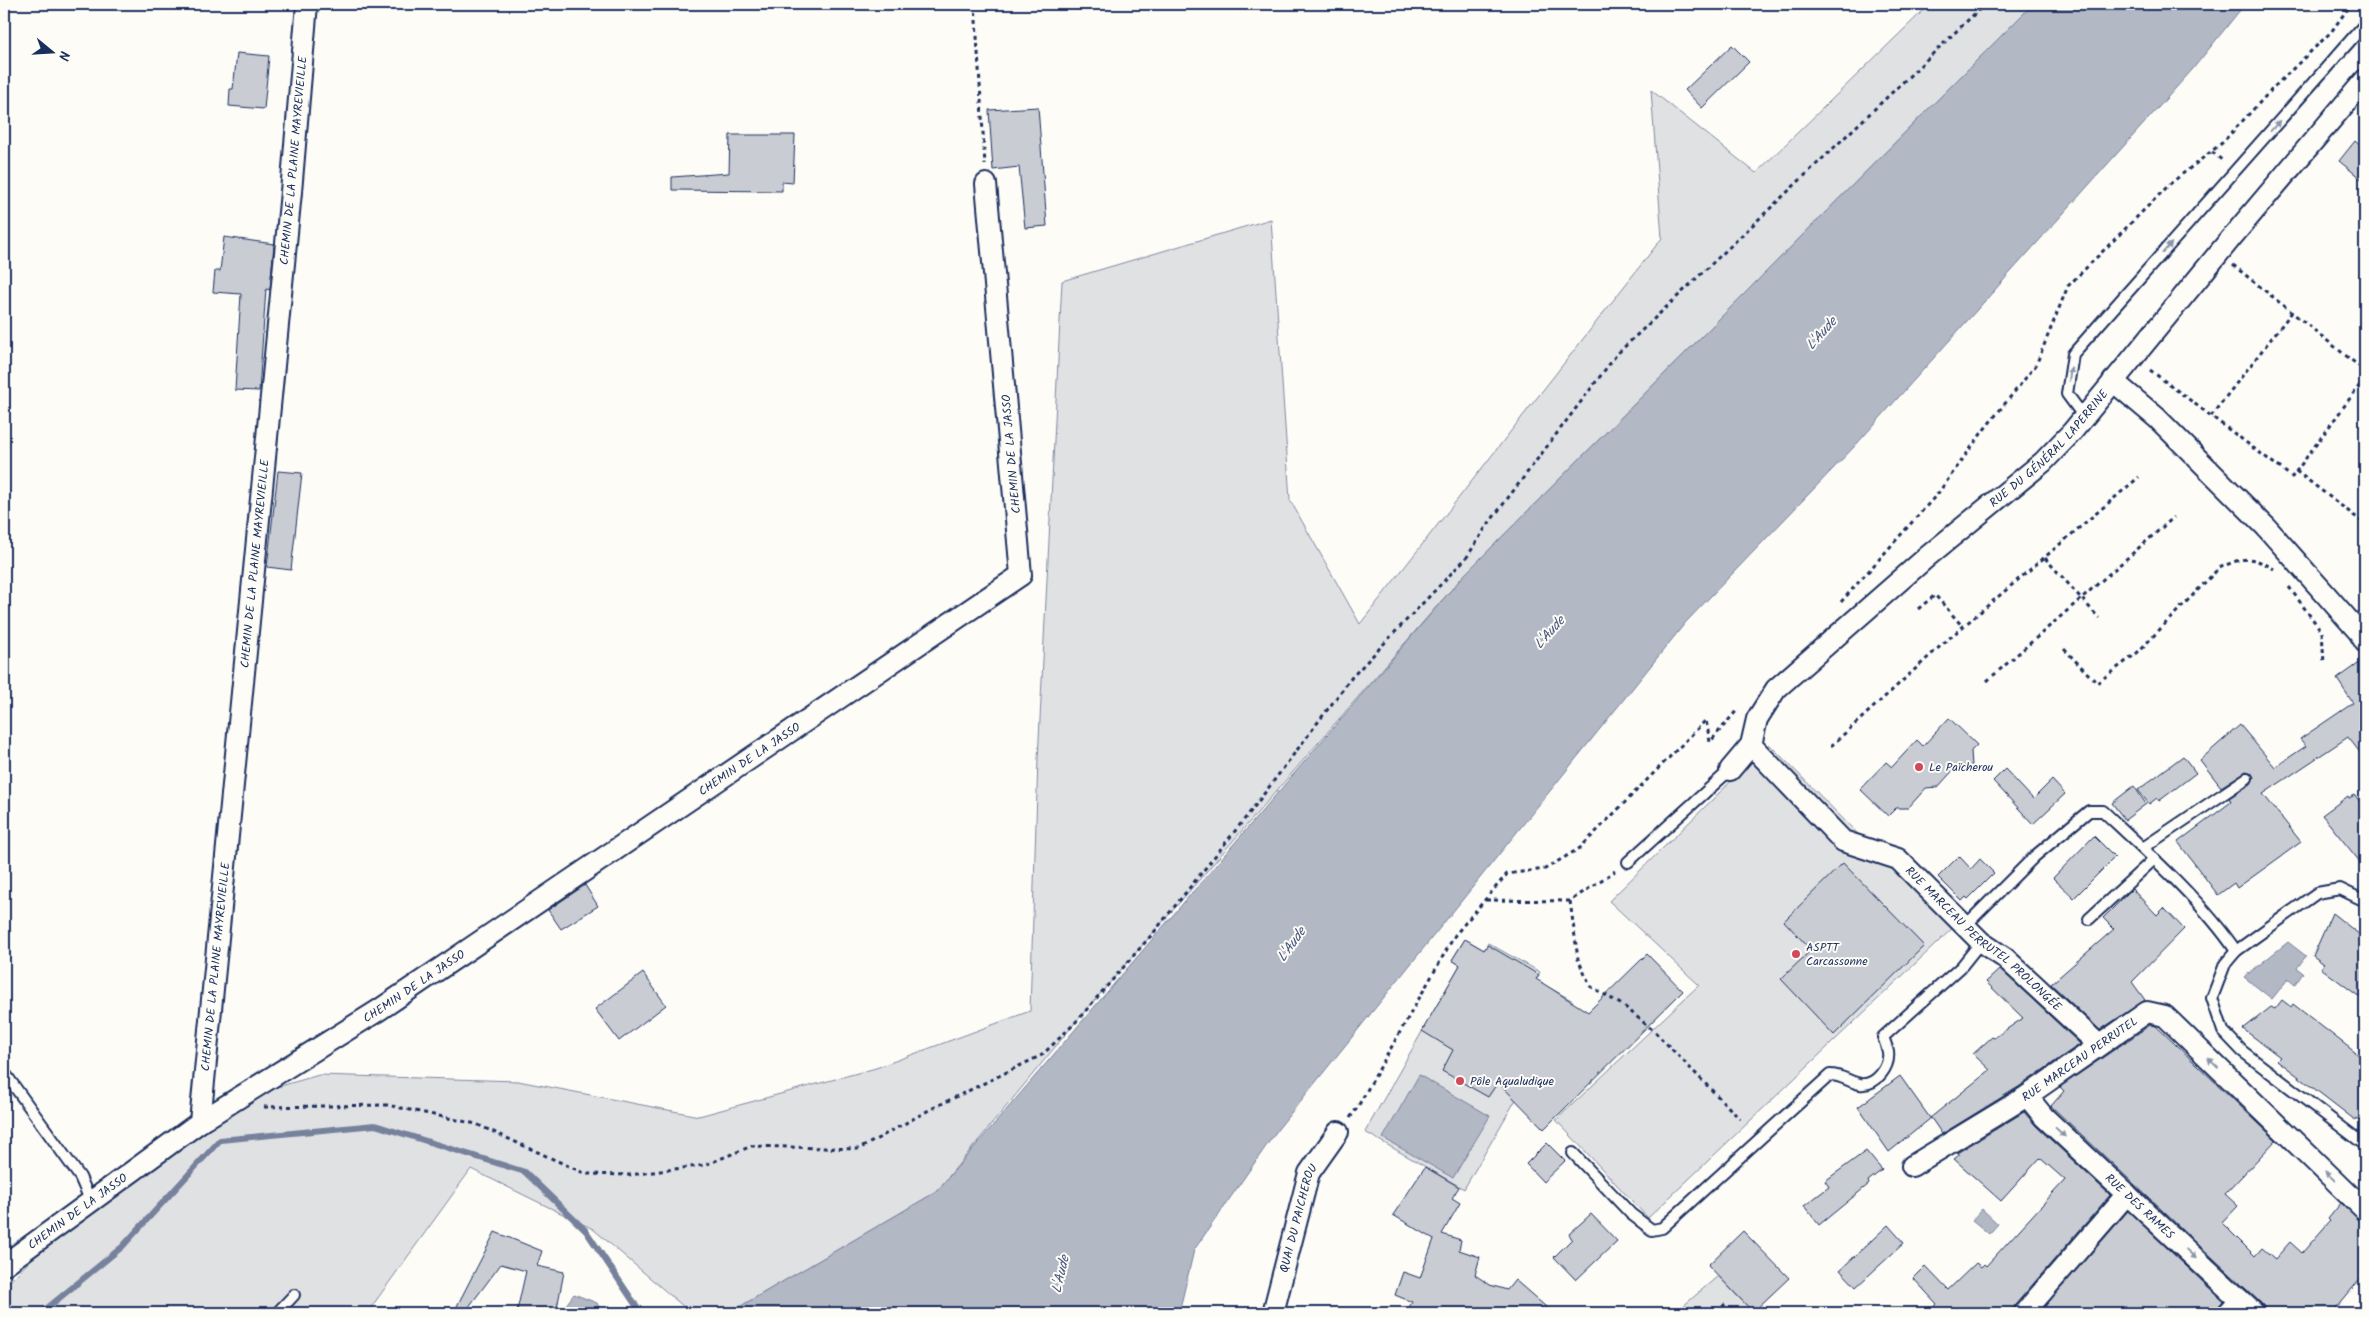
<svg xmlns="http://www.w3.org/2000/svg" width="2369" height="1317" viewBox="0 0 2369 1317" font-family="Kalam,sans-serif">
<rect width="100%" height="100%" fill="#fdfcf7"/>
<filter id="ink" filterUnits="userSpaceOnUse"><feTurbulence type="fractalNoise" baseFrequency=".02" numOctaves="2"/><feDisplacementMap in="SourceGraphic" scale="10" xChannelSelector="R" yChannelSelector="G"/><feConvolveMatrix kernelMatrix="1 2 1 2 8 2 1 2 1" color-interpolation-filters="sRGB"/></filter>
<g filter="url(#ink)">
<g fill="#e0e1e3" stroke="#7e88a0">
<polygon points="1930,4 2033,4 1464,575 1074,1024 936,1192 729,1313 691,1313 593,1229 471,1169 367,1313 4,1313 4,1287 94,1196 221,1103 319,1075 518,1081 699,1116 876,1068 1030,1011 1038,759 1062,281 1271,219 1290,500 1360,624 1662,238 1651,90 1756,173"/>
<polygon points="1769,744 1870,846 1958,923 1648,1218 1556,1120 1699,985 1609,901"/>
<polygon points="1465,939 1484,950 1488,943 1540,972 1536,980 1573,1001 1464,1189 1365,1132 1460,965 1452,960"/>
<polygon points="1718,1276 1754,1313 1675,1313"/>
</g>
<g fill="#b3b8c5" stroke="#76819c">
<polygon points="2033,4 2245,4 2192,70 1854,447 1686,622 1278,1129 1194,1250 1179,1313 729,1313 936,1192 1464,575"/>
<polygon points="2288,942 2306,956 2297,968 2303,973 2295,985 2288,979 2272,999 2244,977"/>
<polygon points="1419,1075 1490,1116 1453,1178 1383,1138"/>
<polygon points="1982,1209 1998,1224 1989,1234 1972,1220"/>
<polygon points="574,1294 597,1303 602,1313 560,1313"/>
</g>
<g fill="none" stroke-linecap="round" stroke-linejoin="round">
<polyline stroke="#76819c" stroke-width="6" points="41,1313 122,1247 220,1140 375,1125 525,1172 586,1231 641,1313"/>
</g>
<g fill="#c9ccd3" stroke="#1b2f5e">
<polygon points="1732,45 1749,62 1702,108 1685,90"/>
<polygon points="237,53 269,56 264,109 229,106 230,89 233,89"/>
<polygon points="1038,107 1047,226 1025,228 1019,167 993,170 989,110"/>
<polygon points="730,135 795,135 793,183 782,182 782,191 672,190 672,177 729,173"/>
<polygon points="2355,141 2365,150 2365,182 2339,161"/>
<polygon points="224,237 274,244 270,290 266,289 259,391 235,390 241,294 213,292 215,271 220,271"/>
<polygon points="278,471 302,473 291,570 267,567"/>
<polygon points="2365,659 2365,759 2348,737 2263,794 2301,842 2237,888 2234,883 2218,895 2178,842 2231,802 2229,798 2251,784 2254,777 2250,772 2246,771 2221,787 2200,760 2240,725 2275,767 2306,746 2300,739 2353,703 2337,679"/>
<polygon points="1949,718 1977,745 1971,751 1972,766 1957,766 1938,787 1926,788 1908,808 1896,808 1888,816 1860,789 1886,762 1892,767 1917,740 1923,746"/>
<polygon points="2183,756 2196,773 2159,801 2157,798 2149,804 2138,790"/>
<polygon points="2005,769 2033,799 2052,780 2065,794 2033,824 1993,781"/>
<polygon points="2134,786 2146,804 2125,820 2112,803"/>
<polygon points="2355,795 2365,809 2365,868 2322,815 2348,796 2349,798"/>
<polygon points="2094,836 2115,857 2074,898 2053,878"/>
<polygon points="1959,856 1971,869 1980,859 1994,873 1968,899 1966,897 1962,901 1938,877"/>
<polygon points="1843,863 1924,946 1834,1035 1781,979 1811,950 1784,921"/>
<polygon points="585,885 598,906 561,929 548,910"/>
<polygon points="2132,889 2157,915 2164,908 2184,929 2132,982 2145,1000 2100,1030 2051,984 2114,929 2103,918"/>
<polygon points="2332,913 2365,939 2365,1001 2321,968 2324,964 2313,956"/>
<polygon points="1465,939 1484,950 1488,945 1539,975 1536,979 1588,1012 1647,954 1683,991 1544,1129 1498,1082 1488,1097 1442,1071 1453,1050 1422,1031 1460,965 1452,960"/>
<polygon points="2000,969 2080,1044 2020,1086 1942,1134 1931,1118 1889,1152 1858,1107 1900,1076 1930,1118 1990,1070 1973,1054 1992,1037 1994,1038 2023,1018 1986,982"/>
<polygon points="643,973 666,1005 619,1041 595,1009"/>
<polygon points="2282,1000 2291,1007 2293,1004 2365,1060 2365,1125 2356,1118 2355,1120 2277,1060 2280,1057 2243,1029 2271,1007 2275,1009"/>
<polygon points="2150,1025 2156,1026 2276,1140 2225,1194 2238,1206 2222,1223 2255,1256 2262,1248 2275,1259 2290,1242 2302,1253 2330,1221 2328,1219 2341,1203 2365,1224 2365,1273 2332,1313 2266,1313 2262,1304 2051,1106 2064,1091 2060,1087"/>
<polygon points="2024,1112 2036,1126 2110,1195 2015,1305 2012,1313 1929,1313 1937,1304 1913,1278 1925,1266 1948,1290 1976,1263 1981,1267 1984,1264 1986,1266 2065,1180 2040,1158 2001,1201 1954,1159 1959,1155 1957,1153"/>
<polygon points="1547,1143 1565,1161 1543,1182 1526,1164"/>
<polygon points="1866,1151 1882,1170 1868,1181 1869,1184 1819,1225 1804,1206 1829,1187 1825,1181"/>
<polygon points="1425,1167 1459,1187 1452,1198 1460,1203 1442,1234 1461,1240 1459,1250 1480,1257 1475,1275 1490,1285 1507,1290 1515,1280 1553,1313 1406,1313 1412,1302 1395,1295 1403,1272 1420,1278 1434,1239 1393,1215"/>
<polygon points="2128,1211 2223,1301 2216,1313 2039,1313"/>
<polygon points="1591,1214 1617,1241 1576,1280 1554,1257 1572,1239 1569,1234"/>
<polygon points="1888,1225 1904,1243 1856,1287 1840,1270"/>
<polygon points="1743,1231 1789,1278 1753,1312 1708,1265"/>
<polygon points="495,1232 542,1251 537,1266 564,1272 556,1313 517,1311 526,1271 501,1264 465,1312 457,1306"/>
</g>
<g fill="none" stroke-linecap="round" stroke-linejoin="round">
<defs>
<g id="lane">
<polyline points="2084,417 2067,394 2073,354 2365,24"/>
<polyline points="2143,848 2247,778"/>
<polyline points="1628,862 1730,770"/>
<polyline points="2365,901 2340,889 2317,893 2236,951 2225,964 2212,998 2223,1031 2242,1051 2365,1145"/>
<polyline points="2089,919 2153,860"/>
<path d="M 1964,927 L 2035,856 L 2089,811 L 2103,811 C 2147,852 2203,902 2236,951"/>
<polyline points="4,1072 80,1177 91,1202"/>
<path d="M 1573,1153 L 1631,1214 L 1652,1230 L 1662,1228 L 1830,1075 C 1842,1075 1849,1082 1860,1084 C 1876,1086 1890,1067 1888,1052 C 1887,1047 1885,1042 1883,1037 L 1961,967 L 1981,942"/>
<polyline points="277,1313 294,1295"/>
</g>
<g id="street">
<polyline points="2113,381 2157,418 2266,527 2359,632 2365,642"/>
<path id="s1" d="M 1751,745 L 1843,841 L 1898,859 L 1981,942 L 2005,958 L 2099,1045"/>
<path id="s2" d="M 1730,770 L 1751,745 L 1757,719 L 1776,689 L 1928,556 L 2043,462 L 2072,432 L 2232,237 L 2365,80"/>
<path id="s3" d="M 2027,1096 L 2044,1117 L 2254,1313"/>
<path id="s4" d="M 200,1122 L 291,192 L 307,4"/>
<path id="s5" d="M 1912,1166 L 2027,1096 L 2147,1012 L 2165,1016 L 2365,1210"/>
<path id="s6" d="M 4,1265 L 200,1122 L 379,1010 L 1021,575 L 986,184"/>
<path id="s7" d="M 1273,1313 L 1309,1173 L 1338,1132"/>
<polyline points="2024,1313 2127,1194"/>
<polyline points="2228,1313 2240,1300"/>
</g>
</defs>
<use href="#lane" stroke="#1b2f5e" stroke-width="14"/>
<use href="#street" stroke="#1b2f5e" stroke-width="24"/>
<g stroke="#1b2f5e" stroke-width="3" stroke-dasharray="4 4" stroke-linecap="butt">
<polyline points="975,4 985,165"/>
<polyline points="2212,152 2223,161"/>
<polyline points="2233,265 2365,371"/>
<polyline points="2150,370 2292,477 2362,382 2365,384"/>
<polyline points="2211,416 2292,312"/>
<polyline points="2296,471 2365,524"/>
<polyline points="2045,558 2099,618"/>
<polyline points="2289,587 2322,632 2324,663"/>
<polyline points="1841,602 1939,492 1983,431 2036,365 2068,286 2171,183 2222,143 2275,86 2331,32 2351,4"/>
<polyline points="1918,609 1935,595 1963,627"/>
<path d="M 2064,649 L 2097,683 L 2137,653 L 2219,568 C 2244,557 2250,555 2274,569"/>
<polyline points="1987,681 2174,517"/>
<polyline points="1831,746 1946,641 2139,477"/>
<polyline points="1486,900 1570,901 1615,871"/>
<polyline points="1570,901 1578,959 1590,986 1624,1006 1655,1032 1740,1119"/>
<polyline points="264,1107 387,1105 476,1124 586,1174 630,1175 705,1165 752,1146 859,1149 929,1110 1042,1055 1074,1024 1155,931 1251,811 1352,677 1467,557 1486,527 1617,354 1985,4"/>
<polyline points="1350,1118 1357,1108 1455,935 1507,874 1545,869 1580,848 1706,720 1710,742 1738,709"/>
<polyline points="1717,1313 1727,1302"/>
</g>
<use href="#lane" stroke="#fdfcf7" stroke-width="10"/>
<use href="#street" stroke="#fdfcf7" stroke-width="20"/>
</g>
<defs><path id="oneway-solid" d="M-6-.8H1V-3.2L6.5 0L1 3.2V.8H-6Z" transform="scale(1.25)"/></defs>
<g fill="#8c96aa">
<use href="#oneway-solid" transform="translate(2275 126) rotate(-49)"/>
<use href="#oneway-solid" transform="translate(2167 248) rotate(-48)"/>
<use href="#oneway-solid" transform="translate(2070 374) rotate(-82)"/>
<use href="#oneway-solid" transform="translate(2213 1063) rotate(-136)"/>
<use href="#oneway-solid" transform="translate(2060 1132) rotate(43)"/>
<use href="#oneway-solid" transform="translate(2330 1176) rotate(-136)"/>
<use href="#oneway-solid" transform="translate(2191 1254) rotate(43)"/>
</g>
</g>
<g fill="#d1495b" stroke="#fdfcf7" stroke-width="2">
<circle cx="1919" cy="767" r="5"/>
<circle cx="1796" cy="954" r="5"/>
<circle cx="1460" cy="1081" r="5"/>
</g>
<g text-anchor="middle" stroke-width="4" stroke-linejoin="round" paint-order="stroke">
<g font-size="12" fill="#1b2f5e" stroke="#fdfcf7">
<text dy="4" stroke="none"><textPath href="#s4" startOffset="966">CHEMIN DE LA PLAINE MAYREVIEILLE</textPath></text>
<text dy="4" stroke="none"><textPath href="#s2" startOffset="459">RUE DU GÉNÉRAL LAPERRINE</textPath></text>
<text transform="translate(1011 454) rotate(-95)" y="4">CHEMIN DE LA JASSO</text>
<text dy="4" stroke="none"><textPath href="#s4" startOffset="561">CHEMIN DE LA PLAINE MAYREVIEILLE</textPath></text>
<text dy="4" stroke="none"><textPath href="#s6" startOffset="901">CHEMIN DE LA JASSO</textPath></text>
<text dy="4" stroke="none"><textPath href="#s1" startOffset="308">RUE MARCEAU PERRUTEL PROLONGÉE</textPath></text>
<text dy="4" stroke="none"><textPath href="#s4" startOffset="156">CHEMIN DE LA PLAINE MAYREVIEILLE</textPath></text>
<text dy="4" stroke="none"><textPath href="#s6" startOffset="496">CHEMIN DE LA JASSO</textPath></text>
<text dy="4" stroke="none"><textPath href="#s5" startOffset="199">RUE MARCEAU PERRUTEL</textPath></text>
<text dy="4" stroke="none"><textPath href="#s3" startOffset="158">RUE DES RAMES</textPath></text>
<text dy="4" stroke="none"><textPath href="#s6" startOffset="91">CHEMIN DE LA JASSO</textPath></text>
<text dy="4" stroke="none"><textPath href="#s7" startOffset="98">QUAI DU PAICHEROU</textPath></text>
</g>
<g font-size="12" fill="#1b2f5e" stroke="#fdfcf7" text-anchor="start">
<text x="1929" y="771">Le Païcherou</text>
<text x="1806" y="951">ASPTT<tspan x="1806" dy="14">Carcassonne</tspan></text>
<text x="1470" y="1085">Pôle Aqualudique</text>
</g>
<g font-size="14" font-style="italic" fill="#49587d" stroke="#fdfcf7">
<text transform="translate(1821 333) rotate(-48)" y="5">L'Aude</text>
<text transform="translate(1549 632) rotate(-48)" y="5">L'Aude</text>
<text transform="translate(1291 944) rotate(-54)" y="5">L'Aude</text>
<text transform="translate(1060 1274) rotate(-77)" y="5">L'Aude</text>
</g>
</g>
<rect width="2369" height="1317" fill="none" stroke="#fdfcf7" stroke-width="20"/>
<rect x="10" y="10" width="2349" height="1297" fill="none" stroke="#1b2f5e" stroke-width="2" filter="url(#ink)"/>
<g transform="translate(52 52) rotate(108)" stroke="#fdfcf7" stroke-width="4" paint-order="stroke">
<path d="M0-4L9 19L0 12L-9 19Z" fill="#1b2f5e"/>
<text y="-8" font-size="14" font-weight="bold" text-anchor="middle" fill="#1b2f5e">N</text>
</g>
</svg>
